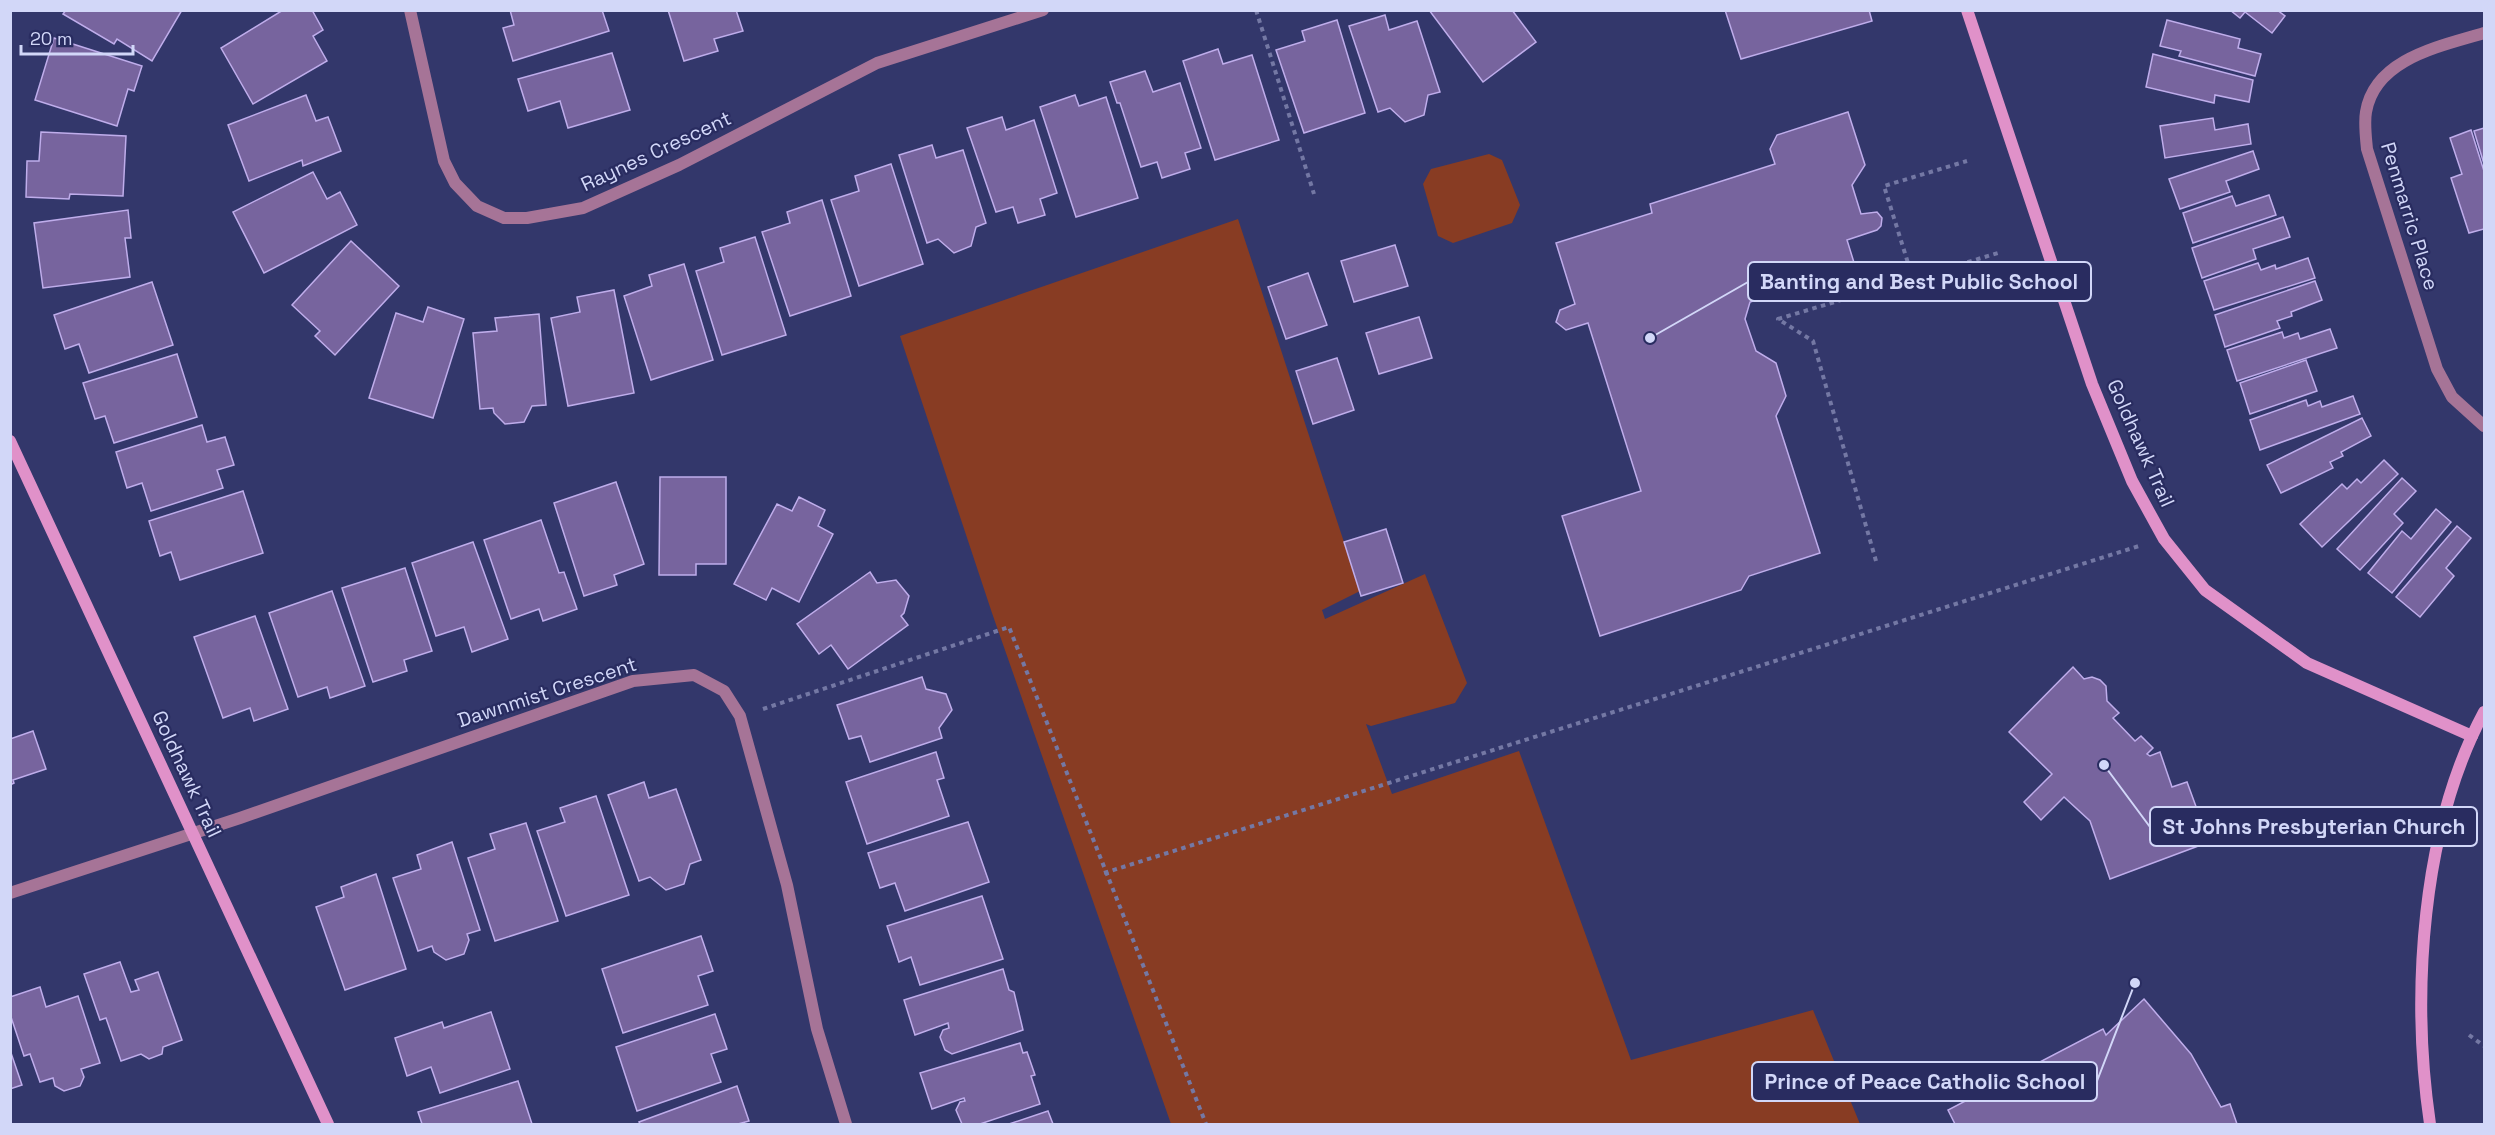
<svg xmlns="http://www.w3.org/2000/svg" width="2495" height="1135" viewBox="0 0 2495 1135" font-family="'Space Grotesk',sans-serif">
<rect width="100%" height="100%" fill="#33376b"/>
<g fill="#883c23">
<polygon points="1489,154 1502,160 1520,205 1512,223 1453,243 1438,236 1423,184 1431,169"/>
<polygon points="1238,219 1360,591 1322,610 1325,619 1425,574 1467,683 1455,703 1371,726 1366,724 1392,794 1519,751 1631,1060 1813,1010 1860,1124 1171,1124 992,613 900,336"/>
</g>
<g fill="#77649e" stroke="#bfadeb" stroke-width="1.5">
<polygon points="66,10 182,10 152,61 117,39 114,44 63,14"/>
<polygon points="283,10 312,10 323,30 313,36 327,61 253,104 221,48"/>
<polygon points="510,10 602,10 609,31 513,61 503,28 514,25"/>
<polygon points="668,10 736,10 743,31 714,39 718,51 684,61"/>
<polygon points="1429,10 1512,10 1536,42 1483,82"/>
<polygon points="1725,10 1869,10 1872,21 1741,59"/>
<polygon points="2230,10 2277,10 2285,16 2272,33 2245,12 2240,18"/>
<polygon points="1385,15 1389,30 1417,21 1440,92 1428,95 1424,115 1405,122 1390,108 1378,112 1349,26"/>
<polygon points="1337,20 1365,113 1304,133 1276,50 1305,41 1302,31"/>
<polygon points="2167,20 2240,39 2238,48 2261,54 2255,76 2179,56 2181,51 2160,46"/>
<polygon points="54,38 142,66 134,91 128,89 117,126 35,100"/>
<polygon points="1218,49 1223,64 1252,55 1279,140 1215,160 1183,61"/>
<polygon points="612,53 630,110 568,128 560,101 528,111 518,79"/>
<polygon points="2153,54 2253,80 2249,102 2215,95 2214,103 2146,87"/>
<polygon points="1145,71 1153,92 1180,83 1201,148 1185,153 1190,169 1162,178 1157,162 1141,167 1120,103 1117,103 1110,82"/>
<polygon points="306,95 316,121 328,117 341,151 303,166 302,160 249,181 228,125"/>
<polygon points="1075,95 1079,106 1106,97 1138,198 1076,217 1040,107"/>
<polygon points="1848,112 1865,165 1852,185 1861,214 1877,212 1882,218 1881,226 1877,230 1847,240 1856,269 1750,302 1745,319 1756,351 1776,363 1786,396 1776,416 1820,553 1749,576 1741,590 1600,636 1562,516 1641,491 1588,323 1566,330 1556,322 1560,310 1575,304 1556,243 1652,213 1650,204 1775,164 1770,149 1777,135"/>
<polygon points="1002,117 1006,130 1034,120 1057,193 1040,199 1045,215 1018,223 1013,207 996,212 967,128"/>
<polygon points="2213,118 2215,130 2248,124 2251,144 2165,158 2160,126"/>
<polygon points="2484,128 2484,164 2474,131"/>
<polygon points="2471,130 2484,171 2484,229 2469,233 2451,178 2462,174 2450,138"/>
<polygon points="41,132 126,136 123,196 70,194 69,199 26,197 27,161 39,161"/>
<polygon points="932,145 936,158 963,150 986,223 976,227 971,246 954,253 938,239 927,243 899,155"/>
<polygon points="2253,151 2259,169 2226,181 2230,192 2180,209 2169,179"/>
<polygon points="891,164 923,264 859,286 831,200 859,191 855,176"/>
<polygon points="313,172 327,199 340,192 357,225 264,273 233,212"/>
<polygon points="2269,195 2276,215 2193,243 2183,213 2232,196 2236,206"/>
<polygon points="822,200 851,296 790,316 762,232 790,223 787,212"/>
<polygon points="128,210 131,238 125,238 130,277 43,288 34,223"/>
<polygon points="2283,217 2290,237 2253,249 2256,259 2202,278 2192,248"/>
<polygon points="755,237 786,335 722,355 696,271 724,262 720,248"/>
<polygon points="351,241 399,286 335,355 315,336 320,331 292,305"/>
<polygon points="1395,245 1408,286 1354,302 1341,261"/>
<polygon points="2308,258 2315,278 2214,310 2204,281 2258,263 2261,270 2275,265 2276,269"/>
<polygon points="684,264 713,360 651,380 624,296 652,286 649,275"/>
<polygon points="1308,273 1327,325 1286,339 1268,287"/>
<polygon points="2315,281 2322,300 2291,312 2292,316 2277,321 2280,328 2225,347 2215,315"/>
<polygon points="152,282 173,345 89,373 79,344 65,349 54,315"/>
<polygon points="614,290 634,393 568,406 551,318 580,312 577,297"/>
<polygon points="428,307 464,319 433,418 369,398 396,313 423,322"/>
<polygon points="539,314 546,405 532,406 524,422 505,424 494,413 493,408 480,409 473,333 497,331 495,318"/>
<polygon points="1419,317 1432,358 1379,374 1366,333"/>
<polygon points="2330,329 2337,348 2237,381 2227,350 2282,332 2284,338 2298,333 2300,339"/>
<polygon points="177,354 197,417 114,443 105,416 95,419 83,383"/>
<polygon points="1337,358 1354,410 1313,424 1296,371"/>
<polygon points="2306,360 2317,391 2250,414 2240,383"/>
<polygon points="2353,396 2360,414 2260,450 2250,420 2306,400 2308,406 2320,401 2322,407"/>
<polygon points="2362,418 2371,436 2341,452 2343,456 2330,462 2333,468 2281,493 2267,465"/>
<polygon points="202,425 207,442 225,437 234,465 217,470 223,488 151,511 142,483 127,488 116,452"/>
<polygon points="2384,460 2398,474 2322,547 2300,524 2342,484 2347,489 2357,479 2361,483"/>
<polygon points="660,477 726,477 726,564 696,564 696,575 659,575"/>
<polygon points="2402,478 2416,491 2394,514 2403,523 2360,570 2337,549"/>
<polygon points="616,482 644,564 614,575 617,585 584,596 554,503"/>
<polygon points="243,491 263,553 180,580 171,552 160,556 149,521"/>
<polygon points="799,497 825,510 818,526 833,534 799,602 772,588 766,600 734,584 777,504 792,511"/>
<polygon points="2436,509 2451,522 2392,593 2368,573 2402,531 2411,539"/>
<polygon points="541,520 559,573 564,572 577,609 543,621 539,609 511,619 484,540"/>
<polygon points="2457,526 2471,538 2446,568 2454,576 2420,617 2396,597"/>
<polygon points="1386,529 1403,583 1361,596 1344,542"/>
<polygon points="473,542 508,639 472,652 464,627 436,636 412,563"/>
<polygon points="405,568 432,651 404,660 407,671 373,682 342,588"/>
<polygon points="870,572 877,583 896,580 909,596 904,613 901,616 908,625 848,669 831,645 819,654 797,624"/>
<polygon points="332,591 365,686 330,698 327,687 298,697 269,613"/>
<polygon points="255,616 288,709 254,721 250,708 223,718 194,637"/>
<polygon points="2073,667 2084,679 2092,677 2100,680 2106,686 2107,701 2119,713 2113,718 2135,741 2141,736 2153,748 2147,754 2150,756 2160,752 2172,787 2187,782 2209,842 2110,879 2090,821 2064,797 2041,820 2024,802 2052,774 2009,732"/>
<polygon points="922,677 926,689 946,694 952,710 939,728 942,738 870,762 861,736 849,739 837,705"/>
<polygon points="33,731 46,769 13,780 14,783 10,785 10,739"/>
<polygon points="936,752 944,778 937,780 949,816 867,844 846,782"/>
<polygon points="644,782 649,798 676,789 701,860 690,864 684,884 666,890 650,877 639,881 608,795"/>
<polygon points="596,796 629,895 566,916 537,831 565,822 560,808"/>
<polygon points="968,822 989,882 905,911 895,883 880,888 868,853"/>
<polygon points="526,823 558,921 495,941 468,858 495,849 490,834"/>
<polygon points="452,842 480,930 467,934 469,940 464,954 446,960 434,952 432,946 418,951 393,878 421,869 417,855"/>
<polygon points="376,874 406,969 345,990 316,907 344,897 341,887"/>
<polygon points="982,896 1003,959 920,985 911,957 899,962 887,926"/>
<polygon points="701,936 713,971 698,976 708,1005 623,1033 602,969"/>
<polygon points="120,962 131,992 139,990 135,980 158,972 182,1040 163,1047 162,1054 149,1059 141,1054 121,1061 106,1018 100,1020 84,974"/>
<polygon points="1003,969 1009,990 1014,992 1023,1030 952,1054 945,1050 940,1037 943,1030 949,1028 948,1023 915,1035 904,1000"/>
<polygon points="40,987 46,1007 78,996 100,1063 81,1069 84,1077 80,1086 64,1091 55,1086 53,1078 40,1082 30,1054 24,1056 10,1014 10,997"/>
<polygon points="2144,999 2191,1054 2221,1107 2230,1104 2237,1124 1955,1124 1948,1110 2103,1029 2106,1035"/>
<polygon points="491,1012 510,1069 440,1093 431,1067 407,1076 395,1038 442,1022 444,1028"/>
<polygon points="715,1014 727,1049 711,1054 721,1082 637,1111 616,1047"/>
<polygon points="1020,1043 1023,1053 1027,1052 1035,1075 1031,1076 1040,1104 980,1124 962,1124 956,1110 960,1102 965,1101 964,1098 932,1109 920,1073"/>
<polygon points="10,1050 22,1085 10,1089"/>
<polygon points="518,1081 532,1124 422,1124 418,1112"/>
<polygon points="737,1086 749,1121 738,1124 640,1124 639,1122"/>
<polygon points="1048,1111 1053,1124 1009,1124"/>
</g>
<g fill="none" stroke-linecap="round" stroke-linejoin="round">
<g stroke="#7478a4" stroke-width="4" stroke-dasharray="4.5 4.5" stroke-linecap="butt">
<polyline points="1256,10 1314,194"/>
<polyline points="1913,279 1884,186 1967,161"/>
<polyline points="1876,561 1813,341 1778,319 1998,253"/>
<polyline points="763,709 1009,627 1206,1124"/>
<polyline points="1104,873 2139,546"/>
<polyline points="2469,1035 2484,1046"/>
</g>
<g stroke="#a67497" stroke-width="12">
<polyline points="410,10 444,161 455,183 477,206 504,218 527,218 583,208 679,165 877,63 1043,10"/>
<path d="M 2484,33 C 2442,46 2375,58 2366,112 C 2364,123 2366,138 2367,149 L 2437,369 L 2452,397 L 2484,426"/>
<polyline points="10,893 240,818 633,681 694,675 724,691 740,716 787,885 817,1029 846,1124"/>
</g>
<g stroke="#e091c9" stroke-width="12">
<polyline points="1967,10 2092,384 2132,481 2164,539 2205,590 2307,663 2472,736"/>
<polyline points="10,441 328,1124"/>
<path d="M 2430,1124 C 2411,995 2421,829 2484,712"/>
</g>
</g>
<g text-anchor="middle" stroke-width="4.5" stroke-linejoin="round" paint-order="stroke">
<g font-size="20" fill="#d2d7f8" stroke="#292c60">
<text transform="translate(656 151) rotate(-25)" y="7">Raynes Crescent</text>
<text transform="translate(2410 216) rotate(73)" y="7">Penmarric Place</text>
<text transform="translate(2141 443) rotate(66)" y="7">Goldhawk Trail</text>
<text transform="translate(547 692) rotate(-18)" y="7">Dawnmist Crescent</text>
<text transform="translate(187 774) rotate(65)" y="7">Goldhawk Trail</text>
</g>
</g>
<path fill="none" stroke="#d2d7f8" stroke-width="2" d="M1650 338L1748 282M2104 765L2150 827M2135 983L2097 1081"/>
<g fill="#d2d7f8" stroke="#292c60" stroke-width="2">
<circle cx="1650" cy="338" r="6"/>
<circle cx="2104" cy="765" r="6"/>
<circle cx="2135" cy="983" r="6"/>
</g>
<g fill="#292c60" stroke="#d2d7f8" stroke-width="2">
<rect x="1748" y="262" width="343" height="39" rx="6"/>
<rect x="2150" y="807" width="327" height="39" rx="6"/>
<rect x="1752" y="1062" width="345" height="39" rx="6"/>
</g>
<g font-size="21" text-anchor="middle" font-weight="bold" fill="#d2d7f8">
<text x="1919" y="289">Banting and Best Public School</text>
<text x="2314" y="834">St Johns Presbyterian Church</text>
<text x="1925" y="1089">Prince of Peace Catholic School</text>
</g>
<rect width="2495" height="1135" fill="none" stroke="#d2d7f8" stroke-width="24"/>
<path d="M21 45v9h112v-9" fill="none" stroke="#d2d7f8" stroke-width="3"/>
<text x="30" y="45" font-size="18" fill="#d2d7f8" stroke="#292c60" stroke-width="4.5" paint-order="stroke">20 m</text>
</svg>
